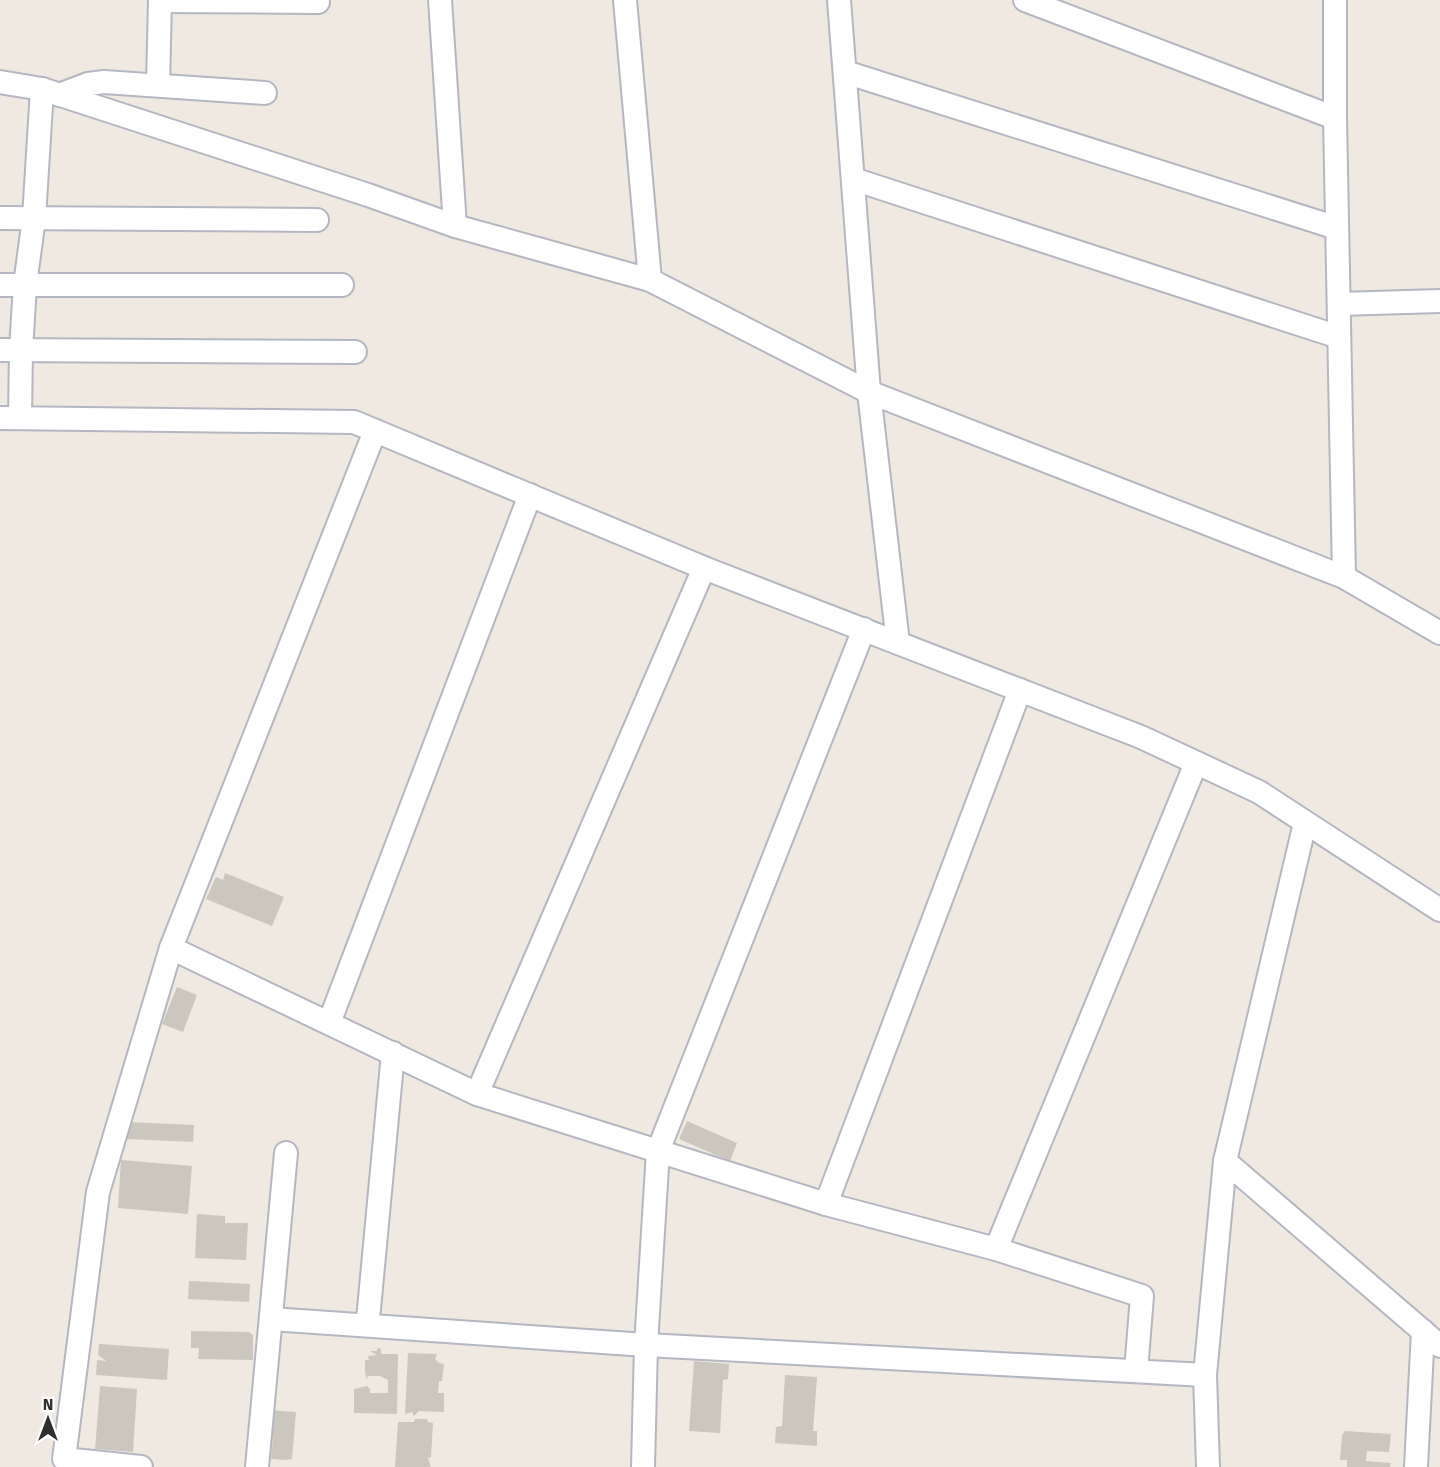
<svg xmlns="http://www.w3.org/2000/svg" width="1440" height="1467" viewBox="0 0 1440 1467" font-family="'Fira Sans',sans-serif">
<rect width="100%" height="100%" fill="#efe9e1"/>
<g fill="#cbc7bf">
<polygon points="225,873 284,897 272,926 206,899 216,877 223,880"/>
<polygon points="177,987 197,995 183,1032 162,1024"/>
<polygon points="687,1121 737,1143 730,1161 679,1139"/>
<polygon points="128,1122 194,1125 193,1142 127,1139"/>
<polygon points="121,1160 192,1166 188,1214 118,1208"/>
<polygon points="197,1214 225,1216 225,1223 248,1223 246,1260 195,1258"/>
<polygon points="189,1281 250,1284 249,1302 188,1299"/>
<polygon points="191,1331 249,1332 253,1335 253,1360 198,1359 199,1348 191,1348"/>
<polygon points="99,1344 169,1349 167,1380 96,1375 97,1360 106,1361 98,1355"/>
<polygon points="377,1348 381,1349 381,1354 398,1354 397,1414 354,1413 354,1389 367,1386 370,1389 370,1393 388,1393 388,1380 380,1376 368,1376 367,1379 365,1373 365,1360 369,1360 368,1356 377,1355 370,1351 377,1351"/>
<polygon points="408,1353 437,1354 435,1359 439,1363 444,1364 442,1381 439,1381 438,1393 444,1393 444,1412 419,1411 414,1416 412,1412 405,1414"/>
<polygon points="694,1361 729,1364 728,1379 723,1380 720,1433 689,1431"/>
<polygon points="785,1375 817,1377 813,1431 817,1431 817,1446 775,1443 776,1427 782,1426"/>
<polygon points="100,1386 137,1389 133,1452 95,1449"/>
<polygon points="270,1410 296,1412 292,1459 286,1460 271,1459 273,1439 268,1439"/>
<polygon points="415,1419 427,1419 428,1422 433,1423 431,1457 428,1458 431,1467 395,1467 398,1422 414,1422"/>
<polygon points="1345,1431 1391,1434 1389,1452 1367,1451 1366,1461 1391,1463 1390,1467 1347,1467 1347,1460 1340,1460 1342,1435"/>
</g>
<g fill="none" stroke-linecap="round" stroke-linejoin="round">
<defs>
<g id="street">
<polyline points="440,0 455,226"/>
<polyline points="625,0 650,280"/>
<polyline points="839,0 869,392 898,643"/>
<polyline points="1025,0 1335,118"/>
<polyline points="1335,0 1335,118 1344,577"/>
<polyline points="160,1 318,2"/>
<polyline points="845,72 1337,228"/>
<polyline points="0,82 42,89 368,195 455,226 650,280 869,392 1344,577 1440,633"/>
<polyline points="158,85 160,0"/>
<polyline points="59,95 88,84 104,82 265,93"/>
<polyline points="853,179 1339,337"/>
<polyline points="0,218 317,220"/>
<polyline points="0,285 342,285"/>
<polyline points="1339,304 1440,301"/>
<polyline points="0,350 355,352"/>
<polyline points="0,418 354,422 704,568 1141,737 1259,792 1440,910"/>
<polyline points="20,418 21,350 25,285 34,218 42,89"/>
<polyline points="171,948 477,1094 826,1204 996,1249 1142,1296 1136,1371"/>
<polyline points="329,1023 530,495"/>
<polyline points="477,1094 704,568"/>
<polyline points="1225,1161 1440,1346"/>
<polyline points="826,1204 1020,690"/>
<polyline points="996,1249 1196,763"/>
<polyline points="271,1319 646,1345 1205,1375"/>
<polyline points="367,1325 369,1309 393,1053"/>
<polyline points="141,1467 64,1459 98,1192 171,948 375,431"/>
<polyline points="257,1467 286,1153"/>
<polyline points="643,1467 646,1345 658,1151 864,629"/>
<polyline points="1208,1467 1205,1375 1225,1161 1305,823"/>
<polyline points="1416,1467 1423,1331"/>
</g>
</defs>
<use href="#street" stroke="#b4b7c1" stroke-width="26"/>
<use href="#street" stroke="#fff" stroke-width="22"/>
</g>
<g transform="translate(48 1419)" stroke="#ffffff" stroke-width="4.5" paint-order="stroke">
<path d="M0-4.5L10 22L0 15L-10 22Z" fill="#2e2e2e"/>
<text y="-9" font-size="16" font-weight="bold" text-anchor="middle" fill="#2e2e2e">N</text>
</g>
</svg>
